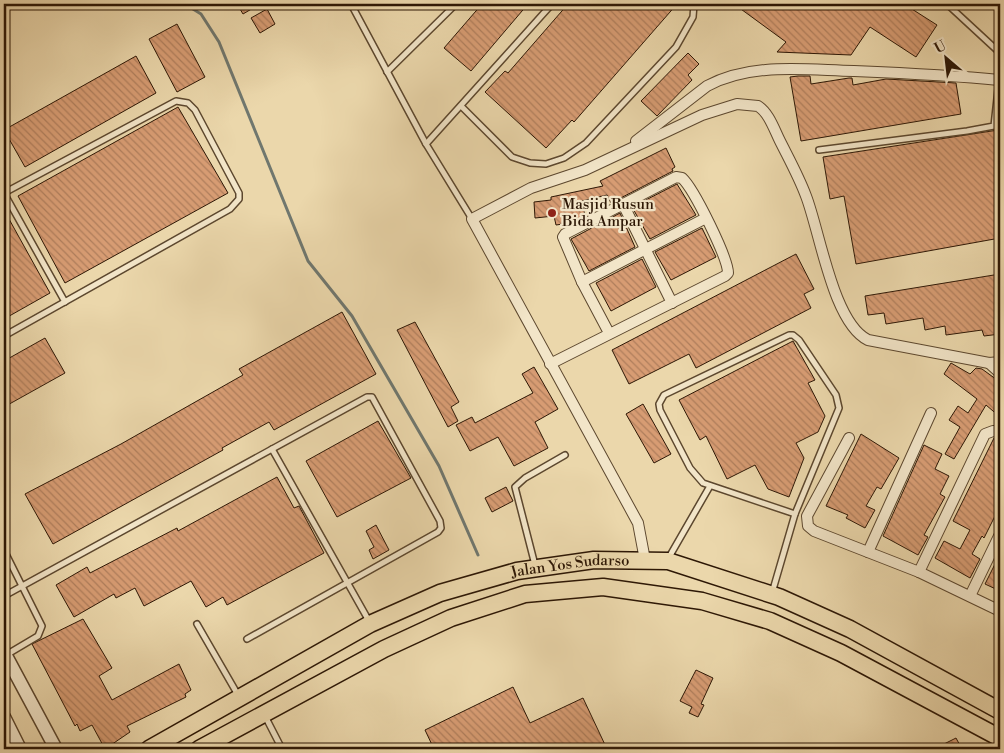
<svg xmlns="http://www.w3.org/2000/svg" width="1004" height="753" viewBox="0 0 1004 753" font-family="'Libre Bodoni',serif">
<defs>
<pattern id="building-back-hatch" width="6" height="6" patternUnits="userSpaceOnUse" patternTransform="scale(1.25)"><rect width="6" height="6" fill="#d79c73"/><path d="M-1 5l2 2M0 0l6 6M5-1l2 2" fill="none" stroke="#af7e5c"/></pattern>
</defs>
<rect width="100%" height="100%" fill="#ebd7ab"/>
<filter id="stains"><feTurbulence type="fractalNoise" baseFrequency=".004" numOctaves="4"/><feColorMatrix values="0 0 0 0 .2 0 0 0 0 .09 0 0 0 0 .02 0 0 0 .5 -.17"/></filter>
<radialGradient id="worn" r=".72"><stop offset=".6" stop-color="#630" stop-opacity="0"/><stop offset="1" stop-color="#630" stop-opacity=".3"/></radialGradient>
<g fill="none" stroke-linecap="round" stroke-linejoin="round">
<polyline stroke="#70776e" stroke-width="3" points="185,4 201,14 219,42 308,261 352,316 439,466 478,555"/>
</g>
<g fill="url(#building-back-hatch)" stroke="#2d1705">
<polygon points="237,4 260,4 243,14"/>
<polygon points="482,4 528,4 471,71 444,48"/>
<polygon points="568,4 677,4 574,122 572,120 546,148 485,92 505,71 508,73"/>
<polygon points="734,4 904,4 937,25 916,57 870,27 851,55 777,52 786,42"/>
<polygon points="267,9 275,24 260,33 251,18"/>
<polygon points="177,24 205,77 177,92 149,39"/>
<polygon points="688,53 699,64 688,75 692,80 657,116 641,101"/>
<polygon points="136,56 156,93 25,167 4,130"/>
<polygon points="798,76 810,76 811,84 849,78 852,78 853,85 886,79 956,83 961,114 801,141 790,77"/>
<polygon points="178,107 228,193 65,283 18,196"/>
<polygon points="998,130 1000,145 1000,238 856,264 844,196 830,199 823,157"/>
<polygon points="666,148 675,167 672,169 673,171 611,203 607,195 582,201 585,216 565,226 563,224 556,225 554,216 535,218 534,202 551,200 551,197 603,186 600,181"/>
<polygon points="677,184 696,215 650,239 632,207"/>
<polygon points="4,210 50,293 4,319"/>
<polygon points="620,213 635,247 589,271 571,239"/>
<polygon points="702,228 716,257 671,280 655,252"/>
<polygon points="796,254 814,289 804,294 811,308 696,368 689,354 629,384 612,350"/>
<polygon points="642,259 656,287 611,311 596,283"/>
<polygon points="1000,274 1000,334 984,336 982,330 946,335 945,326 925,330 923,318 886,324 884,313 868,315 865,296"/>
<polygon points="342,312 376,374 274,430 269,422 222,448 223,450 53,544 25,494 121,444 243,375 239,369"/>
<polygon points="415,322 459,402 451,407 458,421 448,427 397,330"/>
<polygon points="45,338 65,373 4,407 4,361"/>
<polygon points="793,341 815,380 808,383 825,416 818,432 796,443 804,458 789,497 768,489 755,465 727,479 706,436 700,440 679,400"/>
<polygon points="951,363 970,374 976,368 982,369 1000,382 1000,417 986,405 954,459 945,454 960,427 949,420 958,406 968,413 977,399 944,374"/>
<polygon points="534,367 558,409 535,422 548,448 514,466 498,437 470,451 456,425 472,417 475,423 533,393 522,374"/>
<polygon points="643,404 671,454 654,463 626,414"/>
<polygon points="378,421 411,478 337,517 306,461"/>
<polygon points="861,434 899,458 881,489 877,487 866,506 875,510 865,528 846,518 848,515 826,506"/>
<polygon points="994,438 1000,439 1000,506 984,538 982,536 972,554 980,559 970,578 935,558 944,541 960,549 970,530 953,521"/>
<polygon points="924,445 942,454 935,469 949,476 940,494 945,497 924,535 928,537 918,555 883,536"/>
<polygon points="277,477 294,508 299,506 324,553 227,605 223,597 206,607 191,581 144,606 135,588 116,598 114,594 74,617 56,585 87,567 90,573 177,528 178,531"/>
<polygon points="506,487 513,501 492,512 485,498"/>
<polygon points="376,525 389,550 373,559 369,550 374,547 366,531"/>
<polygon points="1000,554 1000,591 985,584"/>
<polygon points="83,619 112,668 99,676 112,700 179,664 191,690 185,694 186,697 127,726 130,732 105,749 92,725 80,731 77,724 75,726 32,644"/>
<polygon points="696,670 713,678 701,704 704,705 698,717 689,713 692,707 680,701"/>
<polygon points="513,687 530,723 583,698 607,749 434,749 425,730"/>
<polygon points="956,738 962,749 934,749"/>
</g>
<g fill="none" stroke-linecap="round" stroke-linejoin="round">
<defs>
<g id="service">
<polyline points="351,4 426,144 472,219"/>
<polyline points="947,4 1000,53"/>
<polyline points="387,72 456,4"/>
<polyline points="461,106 512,157 530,163 546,164 564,158 586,143 676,47 693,17 694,4"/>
<polyline points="426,144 552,4"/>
<polyline points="819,150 967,131 994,126 999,80"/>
<polyline points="4,193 176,101 188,103 195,110 239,193 239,199 230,209 4,336"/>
<polyline points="4,193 65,302"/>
<polygon points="789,335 793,335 799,340 836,395 839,408 795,514 703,483 690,468 660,410 659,404 664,395"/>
<polyline points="272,449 369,621"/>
<polyline points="4,550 42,626 38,636 6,655"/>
<polyline points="668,559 710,486"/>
<polyline points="535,565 515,487 525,478 565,455"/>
<polyline points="772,593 795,514"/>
<polyline points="4,596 367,397 372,397 440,521 441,528 438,532 247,639"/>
<polyline points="197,624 238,695"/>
<polyline points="265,716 282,749"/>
</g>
<g id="minor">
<path d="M 636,141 L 707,86 C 752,62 805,70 854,71 C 902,73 950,75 999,80 L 1000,76"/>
<polyline points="623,204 672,303"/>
<polyline points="582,282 706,218"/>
<polyline points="989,363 1000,373"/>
<path d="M 550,364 L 725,276 L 728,273 C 728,258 694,189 682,178 L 676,177 L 565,234 L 563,237 L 582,282 L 609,333"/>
<polyline points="849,438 807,516 808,526 814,531 919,572 1000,611"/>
<polyline points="868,552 931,413"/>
<path d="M 645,560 L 638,523 L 472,219 L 531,188 L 585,170 L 702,115 L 737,104 L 758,106 C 769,113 774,129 780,141 C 789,159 799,177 806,196 C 820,232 833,323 868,340 L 989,363 L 1000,362"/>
<polyline points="919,572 985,434 993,431 1000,432"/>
<polyline points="970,596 1000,534"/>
</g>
<g id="tertiary">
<polyline points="4,652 56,749"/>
<polyline points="4,717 20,749"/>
</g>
<g id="primary">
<path id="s1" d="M 149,749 L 370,624 L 440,593 L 517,571 L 594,560 L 668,561 L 779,597 L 850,629 L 1000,711"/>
<polyline points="199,749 384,649 451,618 525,594 603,587 702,601 770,621 841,653 1000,738"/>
</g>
</defs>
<use href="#service" stroke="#5c472e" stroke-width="8"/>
<use href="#minor" stroke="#5c472e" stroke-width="12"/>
<use href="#tertiary" stroke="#5c472e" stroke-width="15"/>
<use href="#primary" stroke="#2d1705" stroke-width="19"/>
<use href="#service" stroke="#f2e5c8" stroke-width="5"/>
<use href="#minor" stroke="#f2e5c8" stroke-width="10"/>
<use href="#tertiary" stroke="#f2e5c8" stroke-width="12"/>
<use href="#primary" stroke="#ebd7ab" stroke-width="16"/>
</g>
<circle fill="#8f2418" stroke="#f2e5c8" stroke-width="2" cx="552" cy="213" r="5"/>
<g text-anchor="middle" stroke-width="4.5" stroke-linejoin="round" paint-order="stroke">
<g font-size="15" fill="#2d1705" stroke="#f2e5c8" text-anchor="start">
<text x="562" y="209">Masjid Rusun<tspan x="562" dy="17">Bida Ampar</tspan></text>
</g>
<g font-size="15" fill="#2d1705" stroke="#f2e5c8">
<text dy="5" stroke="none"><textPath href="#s1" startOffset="464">Jalan Yos Sudarso</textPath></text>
</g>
</g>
<rect width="1004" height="753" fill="none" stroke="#ebd7ab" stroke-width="20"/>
<rect x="5" y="5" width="994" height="743" fill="none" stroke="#2d1705" stroke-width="2.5"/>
<rect x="10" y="10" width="984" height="733" fill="none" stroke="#2d1705"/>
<g transform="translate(946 58) rotate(332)" stroke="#f2e5c8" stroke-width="4" paint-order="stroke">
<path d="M0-4L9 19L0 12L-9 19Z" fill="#2d1705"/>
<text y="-8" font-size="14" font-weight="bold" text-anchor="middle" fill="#2d1705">U</text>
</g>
<rect width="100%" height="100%" filter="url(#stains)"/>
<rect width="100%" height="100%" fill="url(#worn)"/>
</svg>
